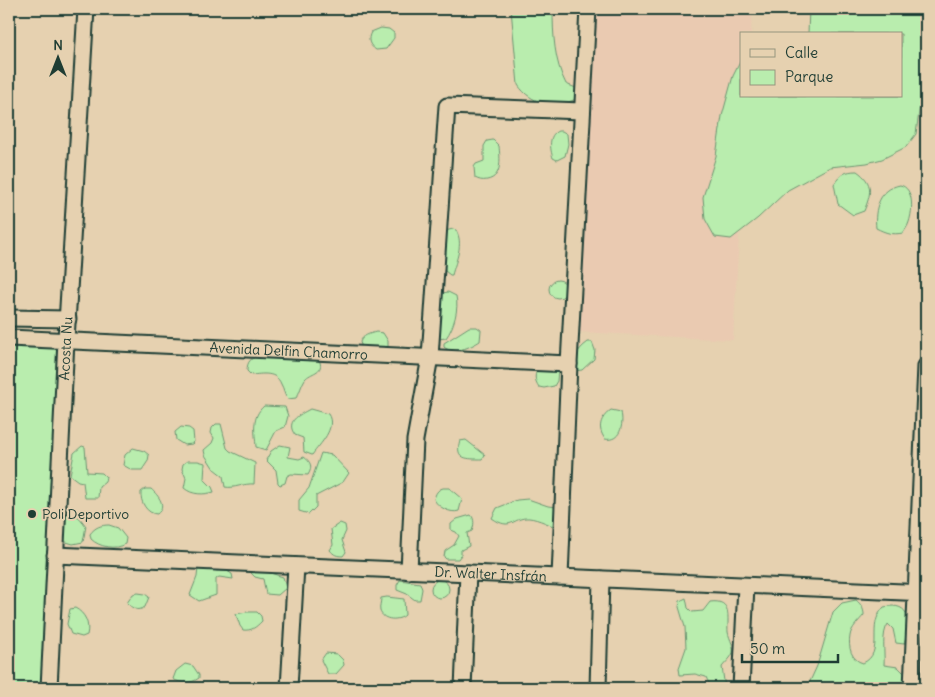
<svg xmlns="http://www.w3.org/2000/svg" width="935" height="697" viewBox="0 0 935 697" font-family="Delius,sans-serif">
<rect width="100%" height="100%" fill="#e6d1b0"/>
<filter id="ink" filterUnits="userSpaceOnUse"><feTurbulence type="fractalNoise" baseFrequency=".02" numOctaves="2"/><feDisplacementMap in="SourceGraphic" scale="10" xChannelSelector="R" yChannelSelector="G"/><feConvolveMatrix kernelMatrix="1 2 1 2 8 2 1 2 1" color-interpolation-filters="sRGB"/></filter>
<g filter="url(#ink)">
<polygon fill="#eacab1" points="597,9 752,9 751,34 741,34 741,96 747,96 733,340 579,332"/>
<g fill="#b9edae" stroke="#6c9571">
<path d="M 511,9 L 553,9 C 553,34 554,61 566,84 L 576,88 L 576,99 C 554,109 531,104 518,85 Z"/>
<polygon points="809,9 926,9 924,27 924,75 916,134 906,147 882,159 867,163 830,167 788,190 758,218 731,239 715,237 705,219 703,197 716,156 722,116 733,76 741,60 741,96 901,96 901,34 808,34"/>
<path d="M 381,28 L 389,29 L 394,33 L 394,38 L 386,49 L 376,50 C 369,45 367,40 371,32 Z"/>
<path d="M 558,131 L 562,131 L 567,134 L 568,144 L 565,156 L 557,160 L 553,158 C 550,149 548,135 558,131 Z"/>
<path d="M 493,140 L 499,146 C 500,158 503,177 487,180 C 482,181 479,180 475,178 L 474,167 L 476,164 L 484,161 L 484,146 L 487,141 Z"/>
<path d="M 857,171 C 874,183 871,194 864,211 L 853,215 L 838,204 L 834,184 C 841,174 845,171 857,171 Z"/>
<path d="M 900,185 C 914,188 913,210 909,222 C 908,226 905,230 903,233 C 892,235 886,233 876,228 C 874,209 879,189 900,185 Z"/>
<path d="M 453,229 L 456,230 C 464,244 456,260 452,275 L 450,275 L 445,271 L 443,255 L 445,231 Z"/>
<circle cx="558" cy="289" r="9"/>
<path d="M 448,292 L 456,296 C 459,309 454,327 446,338 L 438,339 L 438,301 L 443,293 Z"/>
<path d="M 469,327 L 477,327 L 481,330 L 480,341 C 471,347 453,355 444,347 L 444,343 Z"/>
<path d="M 376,332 L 383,333 L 388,341 L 388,346 L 384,350 L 370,349 L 361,345 L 360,342 C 363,335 369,334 376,332 Z"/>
<polygon points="9,338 66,340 45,688 9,688"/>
<path d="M 588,342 L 592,342 L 595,350 L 594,359 L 582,370 L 574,371 C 574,357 576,351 588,342 Z"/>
<path d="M 261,354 L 314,359 L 320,362 C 323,373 311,372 305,379 C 301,385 300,393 296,398 L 288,399 C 284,394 284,389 281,384 C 276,371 262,374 251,375 L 247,371 C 247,361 251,358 261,354 Z"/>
<path d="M 539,367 L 558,370 L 557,381 L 554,386 L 544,388 L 539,387 C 534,380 534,374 539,367 Z"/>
<path d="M 264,406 L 285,407 L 288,416 L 285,427 L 276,431 L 266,450 L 256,447 C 255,432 251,417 264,406 Z"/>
<path d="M 310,409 L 328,414 C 337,428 320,444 312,455 L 304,452 L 303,438 L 295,435 C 285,421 299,415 310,409 Z"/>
<path d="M 611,410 L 621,412 C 624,425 620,442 605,439 C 597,428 600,418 611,410 Z"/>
<path d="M 216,424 L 221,424 L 227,448 L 230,451 L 255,463 L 254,484 C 244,483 234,489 225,487 L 223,476 L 214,469 L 205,455 L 204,450 L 212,443 L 214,438 L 211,433 L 212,428 Z"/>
<polygon points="181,427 189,428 193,431 194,442 192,444 184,445 176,440 175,432"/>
<path d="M 466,440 L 485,455 L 482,459 C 468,459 454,460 460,441 Z"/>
<path d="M 280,445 L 290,447 L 288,457 L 299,459 L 304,457 C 311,462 313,467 308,475 L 291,474 L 287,476 L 285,483 L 280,485 L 278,483 L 276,470 L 266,460 L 271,451 Z"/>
<polygon points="82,446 85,447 87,472 102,473 106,477 105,482 99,487 98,498 85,498 83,482 78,481 70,475 74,453"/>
<polygon points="133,448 144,451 149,455 148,461 142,470 132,470 123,465 125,455"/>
<polygon points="321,453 332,455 349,473 343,482 316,496 316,507 309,514 299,511 299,500 309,488"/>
<path d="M 187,461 L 198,461 L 205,463 L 204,479 L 212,487 L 214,492 C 204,495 192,495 184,488 L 186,478 L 182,469 L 183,464 Z"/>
<path d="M 443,488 L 449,488 L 462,499 L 459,511 C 451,514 437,507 434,499 C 436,493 437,490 443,488 Z"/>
<path d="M 145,489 L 151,489 C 159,496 167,506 157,514 C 147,514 140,502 141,492 Z"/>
<path d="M 528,499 L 548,506 L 559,507 L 560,529 C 550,525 539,519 529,518 C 512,517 512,532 492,518 L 497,508 L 517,500 Z"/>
<polygon points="69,514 79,517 86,526 83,542 73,544 63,541 64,517"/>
<path d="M 471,515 C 475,519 474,526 472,531 L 467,533 L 469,546 L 461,550 L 461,555 L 458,559 L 446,559 L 444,557 L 445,551 L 454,545 L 459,536 L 456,532 L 451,530 L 451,524 L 457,519 Z"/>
<path d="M 340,523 L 345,525 L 346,531 L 342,540 L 346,552 L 343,556 C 337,556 334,555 330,550 L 333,545 L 331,529 Z"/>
<path d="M 109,525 L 118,528 L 126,538 L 125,544 C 115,550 99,547 91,539 L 90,534 C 95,527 101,525 109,525 Z"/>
<polygon points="259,567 267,572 283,577 286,588 278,595 266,594 263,579 255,577 251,573"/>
<polygon points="198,568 212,568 216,571 227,571 232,574 233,579 219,577 216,579 216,595 199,601 190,595 197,577"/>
<circle cx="440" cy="589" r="9"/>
<polygon points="400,580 420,583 422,589 420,600 415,600 407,594 397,590 397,585"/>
<path d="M 138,593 L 145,594 L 149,597 L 145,607 C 138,612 133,609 127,603 L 133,594 Z"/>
<path d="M 387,597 L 404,599 L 405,615 C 399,621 383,621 380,611 C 379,607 381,602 381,598 Z"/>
<path d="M 686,598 L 688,608 L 692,612 L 703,611 L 710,602 C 733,599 727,618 728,632 C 729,639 736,648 732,655 C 730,659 725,663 722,667 L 725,688 C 714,688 710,687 706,677 L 695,674 L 680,675 L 679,668 L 686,648 L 685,627 L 679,607 L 680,601 Z"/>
<path d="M 856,600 C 861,604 864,609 864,615 C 859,621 851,628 850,636 C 848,647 851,660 863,663 C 886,652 865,626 884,607 C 912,601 911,624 904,644 L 896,643 L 893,629 L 888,624 C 881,634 885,653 884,665 L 898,667 L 905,674 L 906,688 L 862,688 L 860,686 L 852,686 L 849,688 L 807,688 L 817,666 L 833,612 L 842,603 Z"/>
<path d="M 75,608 C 85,613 90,624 87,635 L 82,637 L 71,634 L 67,624 L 70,609 Z"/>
<path d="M 247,612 L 257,612 L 261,616 L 262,621 C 256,627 252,631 243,630 L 240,626 L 236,614 Z"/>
<polygon points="326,653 337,654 343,660 344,665 336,674 328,674 321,660"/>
<path d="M 185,664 L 193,666 L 199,675 L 199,678 C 191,684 181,684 173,679 L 176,671 Z"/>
</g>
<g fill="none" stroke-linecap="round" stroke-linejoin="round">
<defs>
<g id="street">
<polyline points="9,318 68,319"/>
<path id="s1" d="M 9,338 L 569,364"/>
<path id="s2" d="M 55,555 L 926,593"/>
<polyline points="409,571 415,440 430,357 447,106 582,111"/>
<polyline points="560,577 569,364 588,9"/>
<path id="s3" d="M 49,688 L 66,340 L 86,9"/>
<polyline points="289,688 296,566"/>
<polyline points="463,688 468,573"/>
<polyline points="598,688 601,579"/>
<polyline points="741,688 746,586"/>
<polyline points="912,688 926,366"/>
</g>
</defs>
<use href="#street" stroke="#1f3d34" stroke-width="19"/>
<use href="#street" stroke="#e6d1b0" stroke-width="15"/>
</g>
</g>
<circle fill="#1f3d34" stroke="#e6d1b0" stroke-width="2" cx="32" cy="514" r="5"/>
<g text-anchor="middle" stroke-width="4" stroke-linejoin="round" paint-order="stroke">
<g font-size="14" fill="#1f3d34" stroke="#e6d1b0">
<text dy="5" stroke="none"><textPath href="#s3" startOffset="340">Acosta Ñu</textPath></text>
<text dy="5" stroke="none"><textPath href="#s1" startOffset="280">Avenida Delfin Chamorro</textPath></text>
<text dy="5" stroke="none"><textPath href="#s2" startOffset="436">Dr. Walter Insfrán</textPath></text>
</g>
<g font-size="14" fill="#1f3d34" stroke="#e6d1b0" text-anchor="start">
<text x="42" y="519">Poli Deportivo</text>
</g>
</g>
<rect width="935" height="697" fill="none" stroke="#e6d1b0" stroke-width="30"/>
<rect x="15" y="15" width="905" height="667" fill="none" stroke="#1f3d34" stroke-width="2" filter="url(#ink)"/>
<rect x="740" y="32" width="162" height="65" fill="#e6d1b0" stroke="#96967e"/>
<rect x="750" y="49" width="25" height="8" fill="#e6d1b0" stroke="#96967e"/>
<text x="785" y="58" font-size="15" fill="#1f3d34">Calle</text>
<rect x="750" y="70" width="25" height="15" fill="#b9edae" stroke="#96967e"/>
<text x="785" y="82" font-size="15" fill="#1f3d34">Parque</text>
<g transform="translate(58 58)" stroke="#e6d1b0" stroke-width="4" paint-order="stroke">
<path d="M0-4L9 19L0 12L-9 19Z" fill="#1f3d34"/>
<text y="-8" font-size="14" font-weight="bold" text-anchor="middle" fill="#1f3d34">N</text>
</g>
<path d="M742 654v8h96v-8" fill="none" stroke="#1f3d34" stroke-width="2.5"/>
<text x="750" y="654" font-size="15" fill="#1f3d34" stroke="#e6d1b0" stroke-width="4" paint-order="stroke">50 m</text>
</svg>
